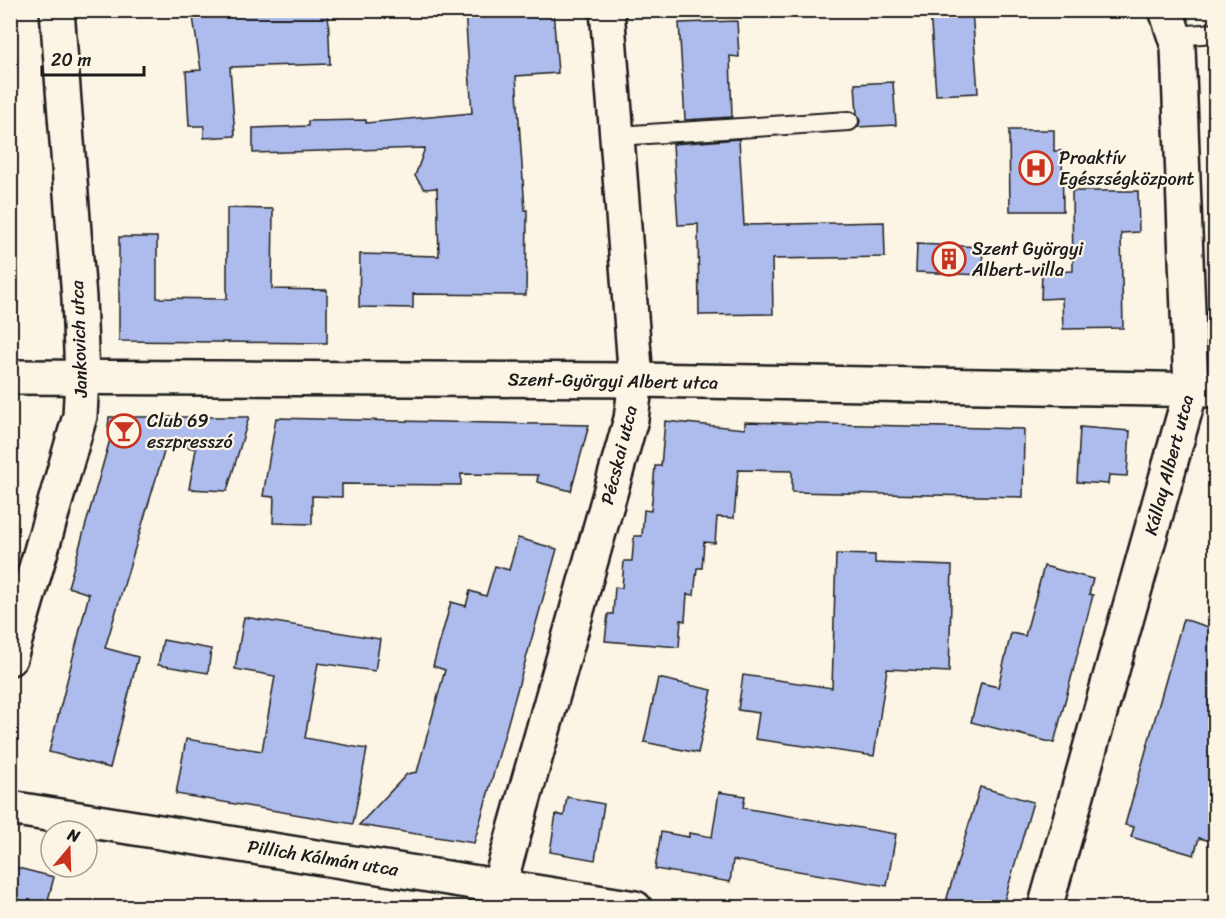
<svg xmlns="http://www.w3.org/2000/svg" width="1226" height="918" viewBox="0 0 1226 918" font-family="Sriracha,sans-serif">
<rect width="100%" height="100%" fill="#fcf5e5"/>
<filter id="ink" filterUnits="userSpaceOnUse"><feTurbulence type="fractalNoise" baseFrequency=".0167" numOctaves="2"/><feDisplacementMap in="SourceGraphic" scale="12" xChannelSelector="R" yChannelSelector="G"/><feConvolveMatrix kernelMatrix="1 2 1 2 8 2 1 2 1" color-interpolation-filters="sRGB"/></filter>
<g filter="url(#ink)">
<g fill="#adbcec" stroke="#1c1c1c" stroke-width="1.5">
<polygon points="192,10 328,10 330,64 230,67 235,136 204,138 204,126 189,126 186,71 201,70"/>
<polygon points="465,10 553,10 558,73 516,76 525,210 527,210 526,295 413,294 413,308 359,307 360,254 439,256 437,188 424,189 415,176 425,148 253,153 253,128 308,126 308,121 366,120 366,123 472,113"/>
<polygon points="930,10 972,10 978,93 936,95"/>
<polygon points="737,21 739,57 730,56 732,117 685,120 679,23"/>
<polygon points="893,82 896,125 858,127 860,121 857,114 855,84"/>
<polygon points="1009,130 1054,130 1054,151 1062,151 1063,211 1010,211"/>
<polygon points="739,139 744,225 884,222 885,257 772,259 773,314 699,315 698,224 678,225 673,144"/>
<polygon points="1072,191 1138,191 1139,232 1121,233 1123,328 1063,329 1062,298 1041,299 1042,272 1073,271"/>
<polygon points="227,208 273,209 272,289 327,290 327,343 119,341 119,237 157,237 157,298 227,299"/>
<polygon points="917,244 983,247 982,275 916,272"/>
<polygon points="109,417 249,417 227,491 189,489 196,449 167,442 105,648 138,657 110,768 49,752 89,594 68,587 113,429 108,428"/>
<polygon points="276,418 397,421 589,425 571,491 537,482 538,475 461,474 461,485 342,484 342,497 312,496 312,524 273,523 274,497 263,496"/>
<polygon points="665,421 745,429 745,422 1024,429 1023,497 792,492 792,471 738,470 734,518 717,517 715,543 704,542 702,568 697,568 694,595 687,594 685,621 681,620 679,647 605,641 608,614 613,614 615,587 622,588 624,561 632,561 634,536 642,536 644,510 651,511 655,466 661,466"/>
<polygon points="1080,427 1130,431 1127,476 1109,475 1108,484 1077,482"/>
<polygon points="518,538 557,549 474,843 359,825 407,774 417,772 445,670 433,666 451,602 466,606 470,591 486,596 495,566 509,570"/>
<polygon points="836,554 875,555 875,563 952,566 949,672 887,669 874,756 755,739 759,713 738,710 743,675 832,688"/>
<polygon points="1044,566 1093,579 1089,594 1093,595 1054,743 971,722 981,683 998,687 1011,633 1025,636"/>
<polygon points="244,617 380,639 375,671 318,663 305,738 367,749 353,824 176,794 186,739 262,751 275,676 235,669"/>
<polygon points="1183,619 1215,629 1215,842 1199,838 1194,855 1131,837 1134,827 1125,825"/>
<polygon points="163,640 211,649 208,673 158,665"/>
<polygon points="658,678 712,690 698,753 644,742"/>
<polygon points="980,787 1033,802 1002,908 944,908"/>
<polygon points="719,792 745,796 743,808 896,834 887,886 733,860 730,882 655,869 661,832 689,837 689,833 712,837"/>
<polygon points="567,797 604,804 595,860 550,852 556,814 564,816"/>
<polygon points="10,866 54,877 46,908 10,908"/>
</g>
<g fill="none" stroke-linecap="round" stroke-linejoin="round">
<defs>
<g id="service">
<polyline points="1174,36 1216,33"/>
<polyline points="617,136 849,121"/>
</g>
<g id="minor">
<polyline points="10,377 636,380 1216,390"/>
<polyline points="10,658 80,416 82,378 79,298 57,10"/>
<polyline points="10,808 635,908"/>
<polyline points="499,886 631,419 636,380 607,10"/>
<polyline points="1045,908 1191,390 1178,47 1166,10"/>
</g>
</defs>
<use href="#service" stroke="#1c1c1c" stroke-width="22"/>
<use href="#minor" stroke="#1c1c1c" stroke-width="38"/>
<use href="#service" stroke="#fcf5e5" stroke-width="18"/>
<use href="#minor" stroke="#fcf5e5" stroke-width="33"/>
</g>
</g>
<defs>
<symbol id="hospital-ring" viewBox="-11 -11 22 22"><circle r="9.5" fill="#fcf5e5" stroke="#c8321e" stroke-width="1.5"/><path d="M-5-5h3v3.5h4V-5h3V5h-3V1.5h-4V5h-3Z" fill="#c8321e"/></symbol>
<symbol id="building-ring" viewBox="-11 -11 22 22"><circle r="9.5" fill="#fcf5e5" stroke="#c8321e" stroke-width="1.5"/><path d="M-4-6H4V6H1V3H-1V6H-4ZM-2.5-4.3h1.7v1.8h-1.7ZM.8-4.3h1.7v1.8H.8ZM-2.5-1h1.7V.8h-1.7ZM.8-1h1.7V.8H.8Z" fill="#c8321e"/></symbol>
<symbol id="bar-ring" viewBox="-11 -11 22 22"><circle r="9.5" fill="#fcf5e5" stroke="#c8321e" stroke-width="1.5"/><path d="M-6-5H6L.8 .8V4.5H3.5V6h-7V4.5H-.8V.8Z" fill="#c8321e"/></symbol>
</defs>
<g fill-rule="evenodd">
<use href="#hospital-ring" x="1017" y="149" width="38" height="38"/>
<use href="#building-ring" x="930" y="240" width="38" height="38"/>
<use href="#bar-ring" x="105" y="412" width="38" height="38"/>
</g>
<g text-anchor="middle" stroke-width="4.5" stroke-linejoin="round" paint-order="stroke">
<g font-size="18" fill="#1c1c1c" stroke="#fcf5e5" text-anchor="start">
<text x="1059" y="164">Proaktív<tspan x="1059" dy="21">Egészségközpont</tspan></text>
<text x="972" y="255">Szent Györgyi<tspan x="972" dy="21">Albert-villa</tspan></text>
<text x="147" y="427">Club 69<tspan x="147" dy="21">eszpresszó</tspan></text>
</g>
<g font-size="18" fill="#1c1c1c" stroke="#fcf5e5">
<text transform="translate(79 339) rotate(-92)" y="6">Jankovich utca</text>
<text transform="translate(613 381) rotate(1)" y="6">Szent-Györgyi Albert utca</text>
<text transform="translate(619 455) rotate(-76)" y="6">Pécskai utca</text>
<text transform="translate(1169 465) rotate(-75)" y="6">Kállay Albert utca</text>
<text transform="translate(323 858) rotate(9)" y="6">Pillich Kálmán utca</text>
</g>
</g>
<rect width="1226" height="918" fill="none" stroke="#fcf5e5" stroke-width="36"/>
<rect x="18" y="18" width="1190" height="882" fill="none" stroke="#1c1c1c" stroke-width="2" filter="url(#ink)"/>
<g transform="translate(69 849) rotate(19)"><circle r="28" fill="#fcf5e5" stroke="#a29e95" stroke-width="1.5"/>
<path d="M0-4.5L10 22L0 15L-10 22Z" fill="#c8321e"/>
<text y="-9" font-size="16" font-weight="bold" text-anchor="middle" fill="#1c1c1c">N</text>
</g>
<path d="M42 66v9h102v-9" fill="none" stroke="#1c1c1c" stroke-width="3"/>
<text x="51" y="66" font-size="18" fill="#1c1c1c" stroke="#fcf5e5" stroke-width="4.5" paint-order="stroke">20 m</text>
</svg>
